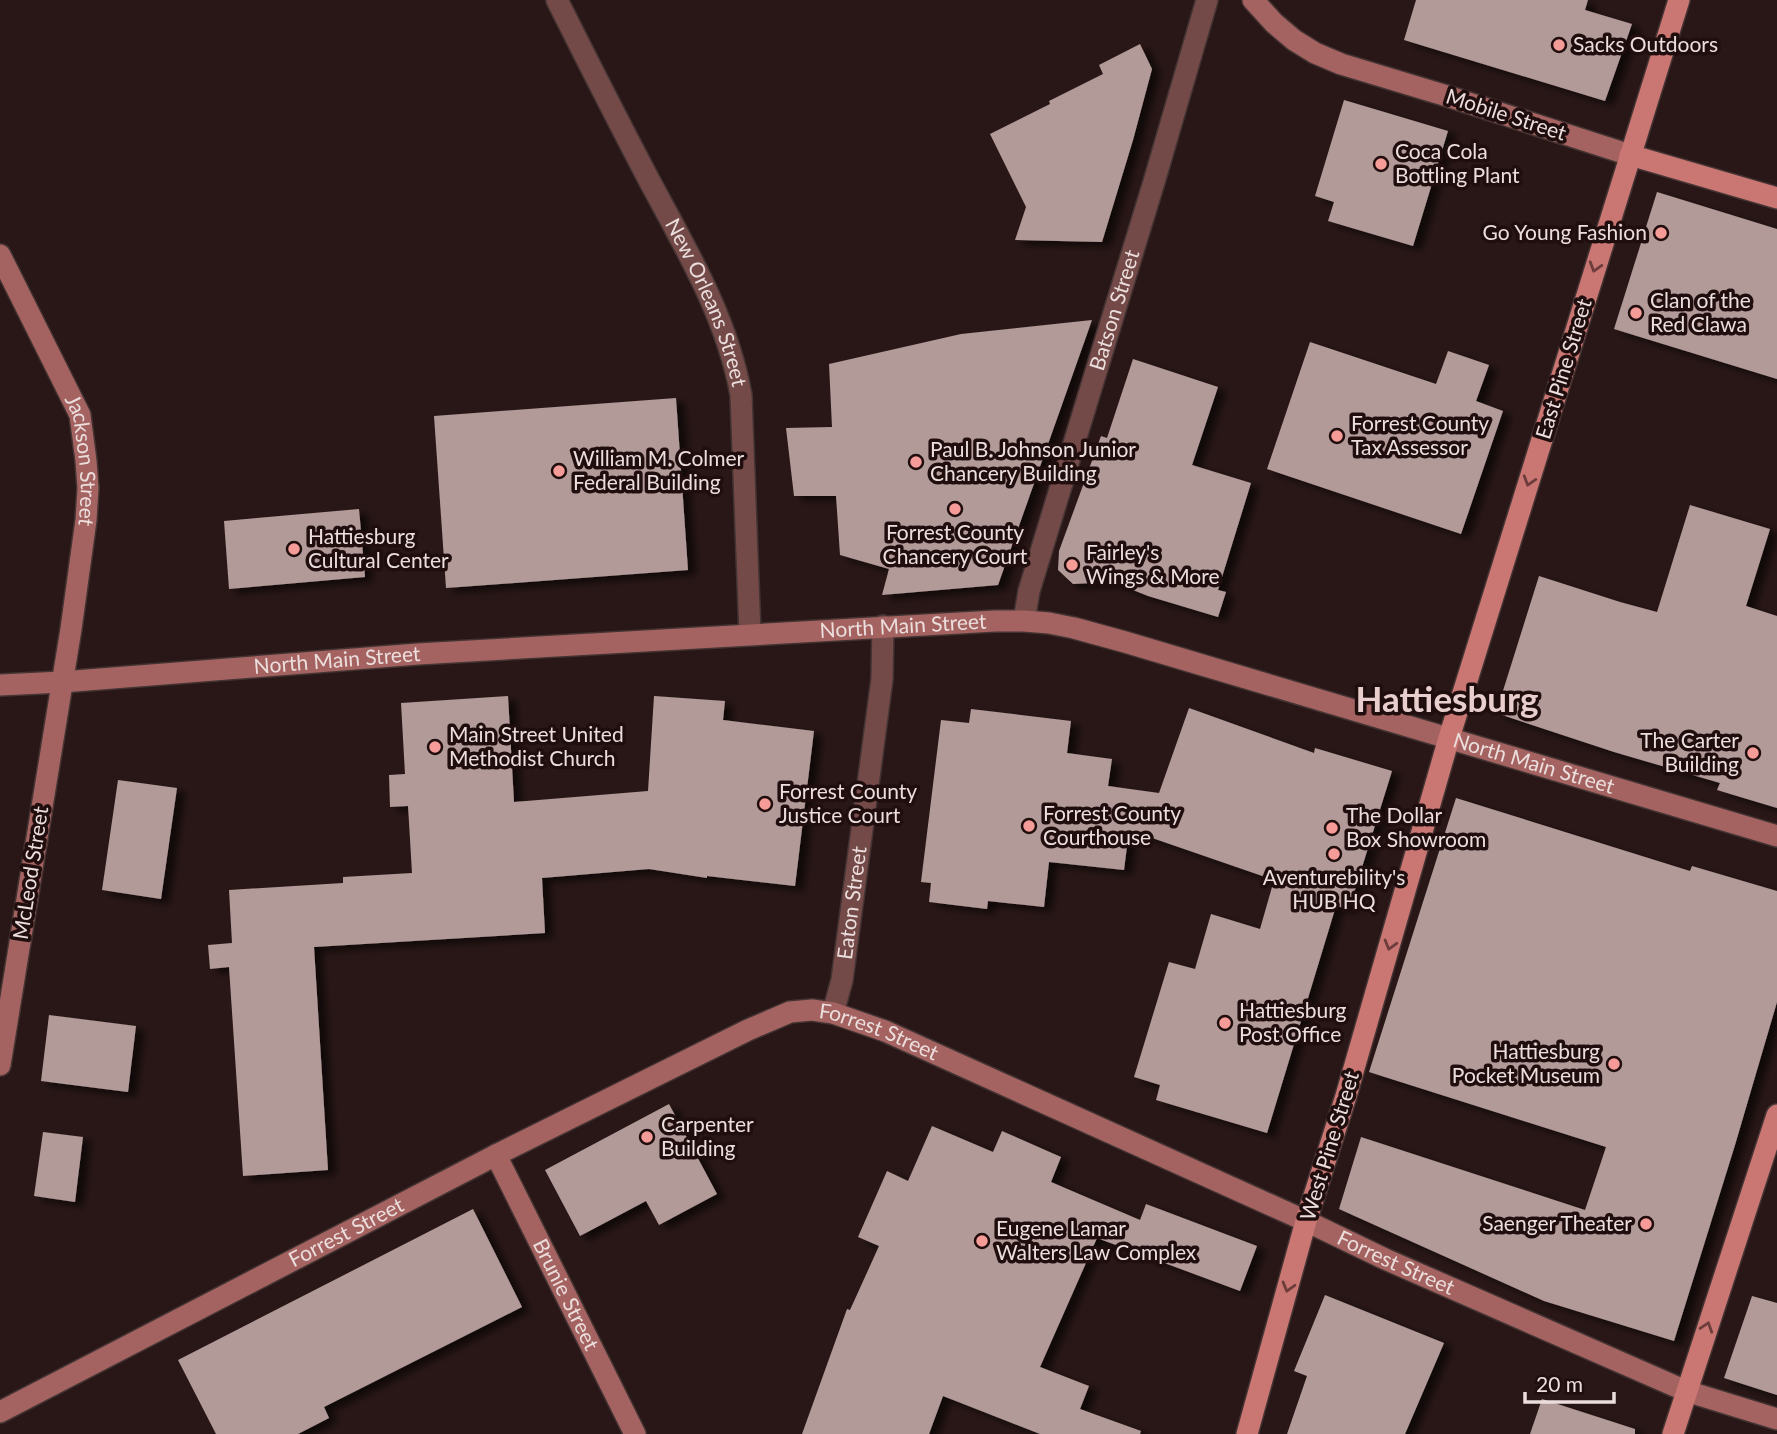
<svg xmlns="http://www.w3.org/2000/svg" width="1777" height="1434" viewBox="0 0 1777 1434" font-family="Lato,sans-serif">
<defs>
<filter id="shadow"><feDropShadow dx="8" dy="4.5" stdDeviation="3.5" flood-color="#0009"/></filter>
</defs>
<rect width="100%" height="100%" fill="#281716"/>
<g fill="#b29a99" filter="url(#shadow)">
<polygon points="1416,0 1588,0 1585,10 1632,24 1605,101 1404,40"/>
<polygon points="1140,44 1152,69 1133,140 1102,242 1015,240 1026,207 990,134 1050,104 1049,101 1103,74 1099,65"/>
<polygon points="1344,100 1448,131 1413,246 1328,221 1334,202 1315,196"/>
<polygon points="1657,192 1777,229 1777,379 1614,329"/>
<polygon points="1092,320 998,585 882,595 889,569 840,555 836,496 794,496 786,428 832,427 829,364 961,334"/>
<polygon points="1310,342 1436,384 1448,351 1489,365 1476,401 1503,411 1461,534 1267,469"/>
<polygon points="1133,359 1218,387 1192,465 1251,483 1218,590 1226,592 1218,617 1148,596 1113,582 1073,584 1058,570 1059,551 1101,436 1107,438"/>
<polygon points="676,398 688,570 446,588 434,416"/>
<polygon points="1690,505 1770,529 1746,606 1777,616 1777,808 1717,790 1720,783 1614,752 1496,713 1539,576 1620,602 1657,612"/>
<polygon points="359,509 365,577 229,589 224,521"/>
<polygon points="508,696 514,802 648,791 654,696 725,701 723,720 814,731 795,886 707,876 707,878 649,869 542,878 545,933 314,947 328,1170 243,1176 229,967 210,969 208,945 232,943 229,890 343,883 343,877 412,873 408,806 390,807 389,775 405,774 401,703"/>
<polygon points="1189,708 1314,753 1315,748 1392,771 1349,909 1336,906 1267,1133 1156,1100 1160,1085 1134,1077 1169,962 1195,969 1211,914 1260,929 1274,880 1129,830 1124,870 1049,862 1044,907 988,901 987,909 929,902 931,883 921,882 941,720 969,723 971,709 1071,721 1067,753 1112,759 1108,786 1159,793"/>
<polygon points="118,780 177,788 161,899 102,890"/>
<polygon points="1456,798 1690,871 1692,866 1777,891 1777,1002 1735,1145 1674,1341 1544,1301 1339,1209 1361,1137 1585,1210 1606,1147 1369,1072"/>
<polygon points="49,1015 136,1026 128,1092 41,1081"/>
<polygon points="669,1104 717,1194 659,1225 646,1201 580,1236 545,1170"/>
<polygon points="932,1126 993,1152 1002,1131 1061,1157 1051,1182 1140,1220 1146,1204 1257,1246 1240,1291 1097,1238 1040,1367 1089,1386 1080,1409 1141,1431 1140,1434 1040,1434 943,1396 929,1434 802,1434 847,1309 850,1310 879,1246 858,1237 887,1171 908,1181"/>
<polygon points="43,1132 83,1137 75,1202 34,1196"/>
<polygon points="473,1209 522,1307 324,1407 329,1418 298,1434 216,1434 178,1360"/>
<polygon points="1325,1295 1444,1343 1405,1434 1287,1434 1307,1376 1294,1371"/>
<polygon points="1752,1296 1777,1303 1777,1395 1724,1378"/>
<polygon points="1542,1399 1635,1429 1635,1434 1530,1434"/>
</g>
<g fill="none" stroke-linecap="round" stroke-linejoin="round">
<defs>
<g id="street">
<path id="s1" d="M 557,0 C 587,60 618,121 649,180 C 686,249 727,317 741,395 L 750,634"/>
<path id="s2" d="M 1024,621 L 1029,591 L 1154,182 L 1207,0"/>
<path id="s3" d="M 833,1013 L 842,980 L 882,679 L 883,626"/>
</g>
<g id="secondary">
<polyline points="1253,0 1274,23 1294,40 1315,53 1341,64 1447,96 1630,155"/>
<path id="s4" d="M 0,255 L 80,415 L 86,461 L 88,488 L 86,520 L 71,629 L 0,1065"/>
<path id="s5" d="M 0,685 L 62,682 L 418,654 L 995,621 L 1024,621 L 1049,623 L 1074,628 L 1125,642 L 1777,836"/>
<path id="s6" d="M 496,1155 L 635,1434"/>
<path id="s7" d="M 0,1412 L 496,1155 L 748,1030 L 790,1012 L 812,1010 L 833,1013 L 885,1031 L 1306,1221 L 1385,1259 L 1686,1391 L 1777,1419"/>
</g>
<g id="primary">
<polyline points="1630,155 1777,198"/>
<polyline points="1247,1434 1306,1221 1346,1096 1449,738 1679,0"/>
<polyline points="1673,1434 1777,1115"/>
</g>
</defs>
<use href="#street" stroke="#433332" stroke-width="24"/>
<use href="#secondary" stroke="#433332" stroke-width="24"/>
<use href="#primary" stroke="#433332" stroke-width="24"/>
<use href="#street" stroke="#734a48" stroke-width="21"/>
<use href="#secondary" stroke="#a46360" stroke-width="21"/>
<use href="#primary" stroke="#ca7673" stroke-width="21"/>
</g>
<defs><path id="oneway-chevron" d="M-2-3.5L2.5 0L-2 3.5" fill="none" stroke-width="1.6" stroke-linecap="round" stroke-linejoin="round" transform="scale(1.75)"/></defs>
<g stroke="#6c3d3b">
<use href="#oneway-chevron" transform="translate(1595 267) rotate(107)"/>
<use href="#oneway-chevron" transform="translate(1529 481) rotate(107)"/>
<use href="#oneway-chevron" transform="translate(1390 945) rotate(106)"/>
<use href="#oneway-chevron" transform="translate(1288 1287) rotate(106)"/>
<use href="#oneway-chevron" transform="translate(1707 1327) rotate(-72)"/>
</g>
<g fill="#f59b98" stroke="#1f0e0d" stroke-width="2.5">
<circle cx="1559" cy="45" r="7"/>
<circle cx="1381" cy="164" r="7"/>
<circle cx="1661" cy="233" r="7"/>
<circle cx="1636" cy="313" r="7"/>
<circle cx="1337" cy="436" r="7"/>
<circle cx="916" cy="462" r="7"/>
<circle cx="559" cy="471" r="7"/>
<circle cx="955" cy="509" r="7"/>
<circle cx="294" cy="549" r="7"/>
<circle cx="1072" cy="565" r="7"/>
<circle cx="435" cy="747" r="7"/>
<circle cx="1753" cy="753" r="7"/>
<circle cx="765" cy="804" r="7"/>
<circle cx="1029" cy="826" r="7"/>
<circle cx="1332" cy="828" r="7"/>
<circle cx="1334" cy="854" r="7"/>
<circle cx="1225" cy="1023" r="7"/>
<circle cx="1614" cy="1064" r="7"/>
<circle cx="647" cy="1137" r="7"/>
<circle cx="1646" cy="1224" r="7"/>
<circle cx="982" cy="1241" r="7"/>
</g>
<g text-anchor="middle" stroke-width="7" stroke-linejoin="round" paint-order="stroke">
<g font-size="21" fill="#ebdedd" stroke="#1f0e0d" text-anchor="start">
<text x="1573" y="52">Sacks Outdoors</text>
<text x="1395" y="159">Coca Cola<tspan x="1395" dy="24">Bottling Plant</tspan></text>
<text x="1647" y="240" text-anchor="end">Go Young Fashion</text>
<text x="1650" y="308">Clan of the<tspan x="1650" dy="24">Red Clawa</tspan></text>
<text x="1351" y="431">Forrest County<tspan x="1351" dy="24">Tax Assessor</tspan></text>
<text x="930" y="457">Paul B. Johnson Junior<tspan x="930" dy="24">Chancery Building</tspan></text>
<text x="573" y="466">William M. Colmer<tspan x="573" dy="24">Federal Building</tspan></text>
<text x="955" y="540" text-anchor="middle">Forrest County<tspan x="955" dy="24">Chancery Court</tspan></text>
<text x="308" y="544">Hattiesburg<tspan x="308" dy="24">Cultural Center</tspan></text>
<text x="1086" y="560">Fairley's<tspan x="1086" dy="24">Wings &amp; More</tspan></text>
<text x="449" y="742">Main Street United<tspan x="449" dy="24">Methodist Church</tspan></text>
<text x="1739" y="748" text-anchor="end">The Carter<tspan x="1739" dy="24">Building</tspan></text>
<text x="779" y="799">Forrest County<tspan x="779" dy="24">Justice Court</tspan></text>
<text x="1043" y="821">Forrest County<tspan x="1043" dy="24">Courthouse</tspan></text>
<text x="1346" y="823">The Dollar<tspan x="1346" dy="24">Box Showroom</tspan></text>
<text x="1334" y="885" text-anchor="middle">Aventurebility's<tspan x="1334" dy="24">HUB HQ</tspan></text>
<text x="1239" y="1018">Hattiesburg<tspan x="1239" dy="24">Post Office</tspan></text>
<text x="1600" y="1059" text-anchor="end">Hattiesburg<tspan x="1600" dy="24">Pocket Museum</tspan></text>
<text x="661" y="1132">Carpenter<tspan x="661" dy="24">Building</tspan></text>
<text x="1632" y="1231" text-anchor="end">Saenger Theater</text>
<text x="996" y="1236">Eugene Lamar<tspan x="996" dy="24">Walters Law Complex</tspan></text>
</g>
<g font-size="21" fill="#ebdedd" stroke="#1f0e0d">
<text transform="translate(1506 115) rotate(18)" y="7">Mobile Street</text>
<text dy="7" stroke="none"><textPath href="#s1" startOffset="338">New Orleans Street</textPath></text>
<text dy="7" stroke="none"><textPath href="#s2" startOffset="324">Batson Street</textPath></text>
<text transform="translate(1564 369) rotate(-73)" y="7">East Pine Street</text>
<text dy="7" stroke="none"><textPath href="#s4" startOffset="224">Jackson Street</textPath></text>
<text dy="7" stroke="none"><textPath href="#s5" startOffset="905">North Main Street</textPath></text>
<text dy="7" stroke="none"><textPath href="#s5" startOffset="338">North Main Street</textPath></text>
<text dy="7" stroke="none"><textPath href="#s5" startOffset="1556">North Main Street</textPath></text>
<text transform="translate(31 873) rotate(-81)" y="7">McLeod Street</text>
<text dy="7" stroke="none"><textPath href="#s3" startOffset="112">Eaton Street</textPath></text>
<text dy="7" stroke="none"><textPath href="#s7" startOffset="978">Forrest Street</textPath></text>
<text transform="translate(1330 1146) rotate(-73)" y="7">West Pine Street</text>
<text dy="7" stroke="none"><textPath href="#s7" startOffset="390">Forrest Street</textPath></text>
<text dy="7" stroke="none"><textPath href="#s7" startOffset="1545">Forrest Street</textPath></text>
<text dy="7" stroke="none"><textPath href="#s6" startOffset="156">Brunie Street</textPath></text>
</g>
<g font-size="35" font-weight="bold" fill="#e8cfcd" stroke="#1f0e0d">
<text x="1447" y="712">Hattiesburg</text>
</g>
</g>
<path d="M1525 1392v10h89v-10" fill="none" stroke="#ebdedd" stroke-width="3.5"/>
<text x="1536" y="1392" font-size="21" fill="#ebdedd" stroke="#1f0e0d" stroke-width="5" paint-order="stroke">20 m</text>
</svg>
